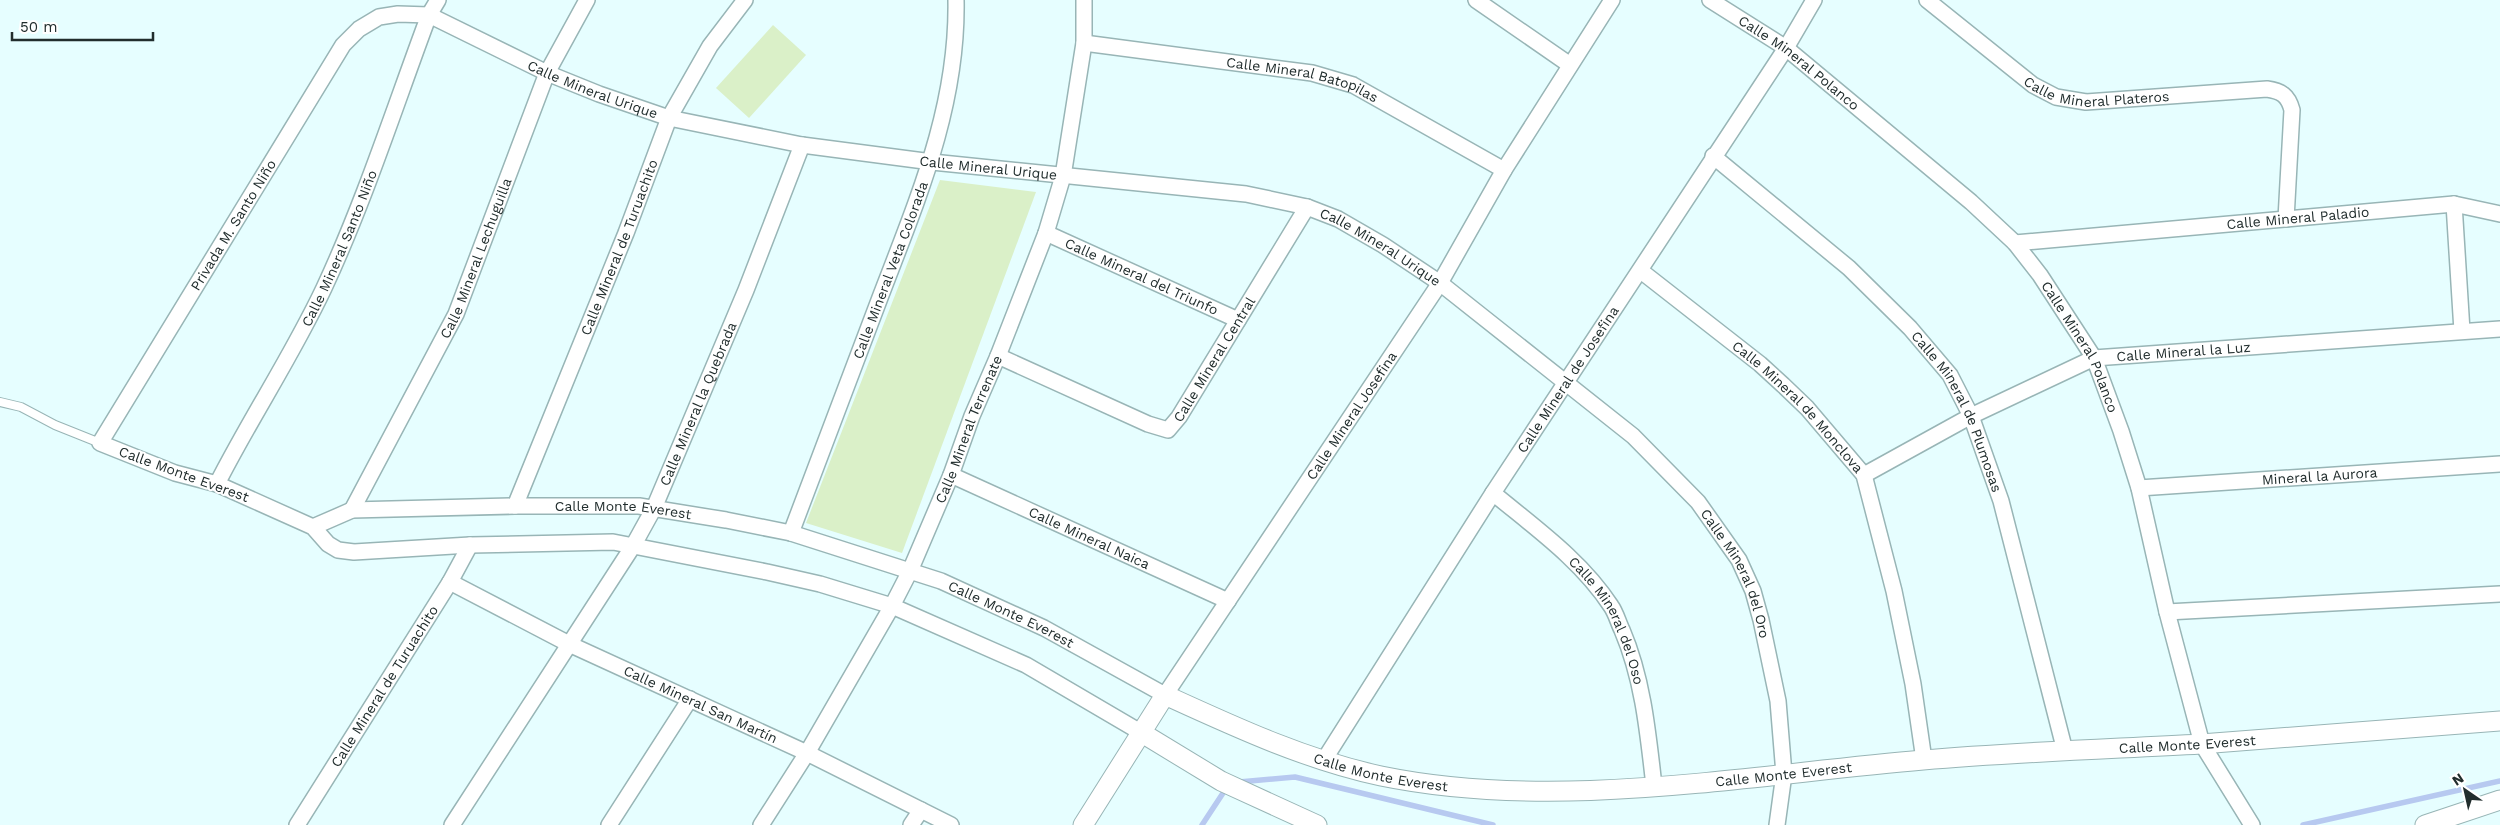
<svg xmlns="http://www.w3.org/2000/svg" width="2500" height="825" viewBox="0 0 2500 825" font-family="'Work Sans',sans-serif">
<rect width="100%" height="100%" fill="#e6feff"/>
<g fill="#daf0c8">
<polygon points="773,25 806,55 749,118 716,88"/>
<polygon points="940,180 1036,192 902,553 806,523"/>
</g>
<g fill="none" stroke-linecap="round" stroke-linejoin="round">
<g stroke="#b7c9f0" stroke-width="5.5">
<polyline points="1239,782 1295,777 1493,825"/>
<polyline points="1202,825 1227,787"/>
<polyline points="2303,825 2500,781"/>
</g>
<defs>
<polyline id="service" points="0,402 21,407 55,425 100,443"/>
<g id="minor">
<polyline points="1476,0 1570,65"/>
<path id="s1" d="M 1710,0 L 1786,48 L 1971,202 L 2015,243 L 2040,275 L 2094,358 L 2121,431 L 2139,488 L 2167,612 L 2202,744 L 2252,825"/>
<path id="s2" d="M 1927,0 L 2033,85 L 2056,97 L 2086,102 L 2267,89 C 2281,91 2288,95 2292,110 L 2286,219"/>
<path id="s3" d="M 1084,43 L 1312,73 L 1353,85 L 1504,170"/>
<path id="s4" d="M 1713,156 L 1849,268 L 1910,328 L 1950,375 L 1971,416 L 2001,501 L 2065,751"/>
<polyline points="2454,204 2462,331"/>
<path id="s5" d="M 1046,233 L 1238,320"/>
<path id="s6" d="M 2015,243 L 2454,204 L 2500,214"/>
<path id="s7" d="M 1641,271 L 1760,364 L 1783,385 L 1807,408 L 1864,475 L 1894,591 L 1913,684 L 1924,760"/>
<path id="s8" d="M 998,356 L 1148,424 L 1168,430 L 1179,417 L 1307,207"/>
<path id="s9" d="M 951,475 L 1228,601"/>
<path id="s10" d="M 1864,475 L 1971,416 L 2094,358 L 2500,329"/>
<path id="s11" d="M 217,484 C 251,417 292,356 324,288 C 365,200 395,106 429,15 L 438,0"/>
<path id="s12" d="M 2139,488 L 2500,464"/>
<path id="s13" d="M 1493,493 C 1534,527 1581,560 1611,606 C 1616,613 1618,622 1622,630 C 1643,679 1648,733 1654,786"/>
<path id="s14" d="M 515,506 L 626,233 L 669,118 L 710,46 L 745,0"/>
<path id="s15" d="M 352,510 L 456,314 L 547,73 L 587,0"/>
<path id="s16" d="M 313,527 L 352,510 L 515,506 L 639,506 L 726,520 L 791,533 L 941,581 L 1044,628 L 1165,695 L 1440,283 L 1504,170 L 1612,0"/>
<path id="s17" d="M 791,533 C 821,454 851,374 881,295 C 918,198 958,106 956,0"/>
<path id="s18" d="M 450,582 L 569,644 L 807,753 L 951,825"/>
<polyline points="2167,612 2500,594"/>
<path id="s19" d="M 1142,733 L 1026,665 L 892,606 L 820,584 L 767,572 L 613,542 L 470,545 L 354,552 L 338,550 L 328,544 L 313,527 L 217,484 L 175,473 L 100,443 L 343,45 L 359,29 L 379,17 L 398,14 L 429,15 L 547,73 L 599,94 L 669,118 L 802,145 L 932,162 L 1246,194 L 1307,207 L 1338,219 L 1383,245 L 1440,283 L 1633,436 L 1698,502 L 1739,560 L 1753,591 L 1761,620 L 1778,701 L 1784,774 L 1777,825"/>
<path id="s20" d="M 1324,760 L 1493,493 L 1786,48 L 1814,0"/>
<path id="s21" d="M 297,825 L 450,582 L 470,545"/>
<path id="s22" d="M 452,825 L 633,546 L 654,508 L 746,290 L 802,145"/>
<polyline points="609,825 690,699"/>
<path id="s23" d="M 761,825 L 807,753 L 892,606 L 910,571 L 951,475 L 972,416 L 998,356 L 1046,233 L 1063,176 L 1084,43 L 1084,0"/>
<polyline points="911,825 921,810"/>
</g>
<g id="tertiary">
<polyline points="1142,733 1221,781 1317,825"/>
<path id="s24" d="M 1083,825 L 1165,695 C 1235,727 1306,760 1381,776 C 1556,812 1747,775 1923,760 C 2016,752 2109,749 2201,744 C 2301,737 2400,728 2500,721"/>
<polyline points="2425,825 2500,800"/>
</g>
</defs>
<use href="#service" stroke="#98b5b6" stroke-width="10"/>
<use href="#minor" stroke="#98b5b6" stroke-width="18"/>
<use href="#tertiary" stroke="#98b5b6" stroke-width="21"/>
<use href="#service" stroke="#fff" stroke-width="8"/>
<use href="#minor" stroke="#fff" stroke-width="15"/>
<use href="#tertiary" stroke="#fff" stroke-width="19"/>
</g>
<g text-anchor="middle" stroke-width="4" stroke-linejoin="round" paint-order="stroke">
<g font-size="14" fill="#212d2d" stroke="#fff">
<text dy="5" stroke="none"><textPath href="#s1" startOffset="109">Calle Mineral Polanco</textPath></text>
<text dy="5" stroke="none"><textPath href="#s3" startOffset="222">Calle Mineral Batopilas</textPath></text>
<text dy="5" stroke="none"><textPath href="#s2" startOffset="201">Calle Mineral Plateros</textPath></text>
<text dy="5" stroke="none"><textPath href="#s19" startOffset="1849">Calle Mineral Urique</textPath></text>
<text dy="5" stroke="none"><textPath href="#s19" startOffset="2254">Calle Mineral Urique</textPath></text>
<text dy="5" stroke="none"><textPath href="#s6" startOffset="284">Calle Mineral Paladio</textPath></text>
<text dy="5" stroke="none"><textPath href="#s19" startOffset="1362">Privada M. Santo Niño</textPath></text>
<text dy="5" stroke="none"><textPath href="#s11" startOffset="266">Calle Mineral Santo Niño</textPath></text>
<text dy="5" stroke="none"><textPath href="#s14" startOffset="279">Calle Mineral de Turuachito</textPath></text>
<text dy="5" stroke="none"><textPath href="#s19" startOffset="2659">Calle Mineral Urique</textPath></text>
<text dy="5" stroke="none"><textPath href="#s15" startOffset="281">Calle Mineral Lechuguilla</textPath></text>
<text dy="5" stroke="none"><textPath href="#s17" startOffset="281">Calle Mineral Veta Colorada</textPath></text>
<text dy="5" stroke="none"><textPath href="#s5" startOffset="105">Calle Mineral del Triunfo</textPath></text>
<text dy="5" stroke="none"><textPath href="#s1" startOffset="514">Calle Mineral Polanco</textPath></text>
<text dy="5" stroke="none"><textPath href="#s10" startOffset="348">Calle Mineral la Luz</textPath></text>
<text dy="5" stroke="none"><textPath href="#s8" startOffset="270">Calle Mineral Central</textPath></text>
<text dy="5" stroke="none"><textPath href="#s20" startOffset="452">Calle Mineral de Josefina</textPath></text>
<text dy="5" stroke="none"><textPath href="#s22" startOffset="489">Calle Mineral la Quebrada</textPath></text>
<text dy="5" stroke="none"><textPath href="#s7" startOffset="208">Calle Mineral de Monclova</textPath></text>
<text dy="5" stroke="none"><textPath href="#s4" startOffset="359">Calle Mineral de Plumosas</textPath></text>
<text dy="5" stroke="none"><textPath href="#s16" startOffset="1229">Calle Mineral Josefina</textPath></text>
<text dy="5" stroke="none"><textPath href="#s23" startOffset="448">Calle Mineral Terrenate</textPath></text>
<text transform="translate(184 474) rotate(20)" y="5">Calle Monte Everest</text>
<text dy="5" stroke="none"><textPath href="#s12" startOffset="181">Mineral la Aurora</textPath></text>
<text dy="5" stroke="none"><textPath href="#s16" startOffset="314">Calle Monte Everest</textPath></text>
<text dy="5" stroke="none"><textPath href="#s9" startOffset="152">Calle Mineral Naica</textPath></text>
<text dy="5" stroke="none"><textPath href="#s19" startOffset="3150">Calle Mineral del Oro</textPath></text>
<text dy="5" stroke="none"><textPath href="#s16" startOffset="719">Calle Monte Everest</textPath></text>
<text dy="5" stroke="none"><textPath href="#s13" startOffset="175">Calle Mineral del Oso</textPath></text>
<text dy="5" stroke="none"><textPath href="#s21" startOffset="164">Calle Mineral de Turuachito</textPath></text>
<text dy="5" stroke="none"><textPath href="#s18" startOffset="279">Calle Mineral San Martín</textPath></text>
<text dy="5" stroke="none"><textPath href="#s24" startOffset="1194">Calle Monte Everest</textPath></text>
<text dy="5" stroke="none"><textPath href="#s24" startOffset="384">Calle Monte Everest</textPath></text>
<text dy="5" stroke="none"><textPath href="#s24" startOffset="789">Calle Monte Everest</textPath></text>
</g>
</g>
<g transform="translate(2465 790) rotate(326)" stroke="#ffffff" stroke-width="4" paint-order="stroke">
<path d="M0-4L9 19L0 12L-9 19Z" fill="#212d2d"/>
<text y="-8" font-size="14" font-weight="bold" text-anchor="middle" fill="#212d2d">N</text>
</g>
<path d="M12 32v8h141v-8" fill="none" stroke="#212d2d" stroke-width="2.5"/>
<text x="20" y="32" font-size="15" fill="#212d2d" stroke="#ffffff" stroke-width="4" paint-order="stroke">50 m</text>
</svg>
